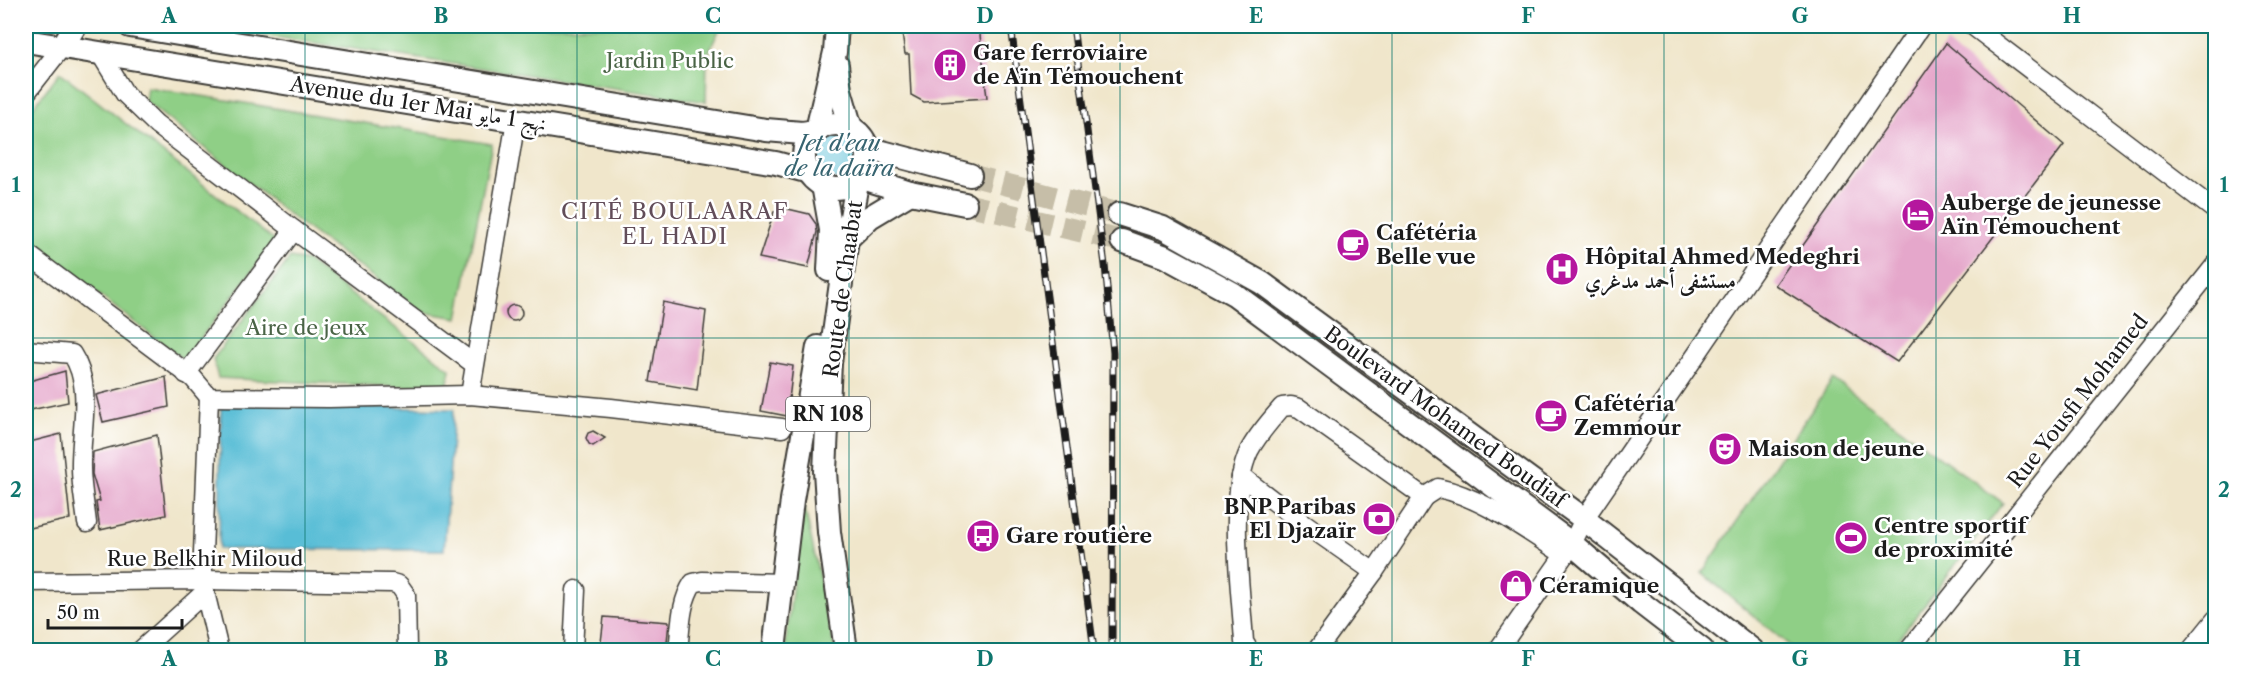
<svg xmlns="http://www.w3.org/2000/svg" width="2241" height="676" viewBox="0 0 2241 676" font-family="'Libre Caslon Text',Amiri,serif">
<rect width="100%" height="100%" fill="#fff"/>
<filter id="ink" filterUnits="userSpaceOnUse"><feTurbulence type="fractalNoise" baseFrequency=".0167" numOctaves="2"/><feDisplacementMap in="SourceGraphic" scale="12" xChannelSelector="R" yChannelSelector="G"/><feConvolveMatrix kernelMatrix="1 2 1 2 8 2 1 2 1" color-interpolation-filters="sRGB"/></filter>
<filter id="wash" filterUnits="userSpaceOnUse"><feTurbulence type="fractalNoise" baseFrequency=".008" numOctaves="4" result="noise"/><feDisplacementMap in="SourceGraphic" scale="24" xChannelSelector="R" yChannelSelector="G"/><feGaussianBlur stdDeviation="1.35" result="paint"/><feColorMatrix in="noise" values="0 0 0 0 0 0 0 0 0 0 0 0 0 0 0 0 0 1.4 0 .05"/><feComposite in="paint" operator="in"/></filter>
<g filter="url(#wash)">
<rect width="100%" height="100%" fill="#f0e6cb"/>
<g fill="#8fcf86" stroke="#567651" stroke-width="1.5">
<polygon points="203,26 721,26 707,56 706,102"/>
<polygon points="60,72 275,241 184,360 26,239 26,116"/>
<polygon points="147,87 492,144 458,318 422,312 301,224 145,101"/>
<polygon points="290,258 307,261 450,369 447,389 218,378 213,359"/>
<polygon points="1833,379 2003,503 1890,650 1795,650 1702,573"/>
<polygon points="803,500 835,650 785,650"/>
</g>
<g fill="#58bdd6" stroke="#3a6c79" stroke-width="1.5">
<circle cx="839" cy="156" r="23"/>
<polygon points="221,403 454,409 444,550 219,549"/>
</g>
<g id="blocks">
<g fill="#e5a7cb">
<polygon points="901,26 979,26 987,98 924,102 911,95 909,54 905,54"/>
<polygon points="1946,43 2064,145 1897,362 1775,285"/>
<polygon points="788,209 809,214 816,224 817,232 808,268 759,258 774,212"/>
<polygon points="1354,230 1366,246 1351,258 1340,243"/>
<polygon points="663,302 706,311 697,390 650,382"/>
<circle cx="514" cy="313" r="8"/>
<polygon points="770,362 793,366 787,416 761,411"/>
<polygon points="65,371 68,402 26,411 26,382"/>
<polygon points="166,377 169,407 103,422 96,395"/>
<polygon points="593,431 605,438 593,446 589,444 586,438 588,433"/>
<polygon points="61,434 70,519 26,529 26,443"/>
<polygon points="157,435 166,515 100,530 96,502 100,501 92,474 93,452"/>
<polygon points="604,617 669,622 666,651 600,651"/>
</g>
</g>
</g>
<g filter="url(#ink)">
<use href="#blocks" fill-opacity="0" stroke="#3c3a36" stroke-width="1.5"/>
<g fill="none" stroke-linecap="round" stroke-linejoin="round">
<g stroke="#c6bea8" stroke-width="22" stroke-dasharray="22 11" stroke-linecap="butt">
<polyline points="970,175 1119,214"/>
<polyline points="965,204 1122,241"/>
</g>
<defs>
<g id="minor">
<polyline points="1973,26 2216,211"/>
<polyline points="100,53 125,94 156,124 294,230 474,364"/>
<polyline points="26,93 62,47"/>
<polyline points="26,253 193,378 209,397 329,398 470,395 611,408 782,428"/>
<path d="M 26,350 L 72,354 C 94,387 80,431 81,468 C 81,486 85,505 87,523"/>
<polyline points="186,374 294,230"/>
<polyline points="470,395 516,120"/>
<polyline points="209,397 202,580 219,650"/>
<polyline points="1241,476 1288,512 1374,572"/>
<polyline points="26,582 202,580 392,583 399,585 406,595 407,650"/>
<polyline points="141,650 205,592"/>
<polyline points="573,650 576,590"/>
<path d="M 678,650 C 681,627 680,603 693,583 L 702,581 L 782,583"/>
<path d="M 1249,650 L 1244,642 C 1241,589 1227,499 1249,451 C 1257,435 1271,420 1282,407 L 1291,406 L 1299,408 L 1424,497 L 1438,488 C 1482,497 1527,531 1565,555"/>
<polyline points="1317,650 1374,572 1424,497"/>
<polyline points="1498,650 1572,544 1584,519 1921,26"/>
<polyline points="1909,650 2216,264"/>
<polyline points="2191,650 2216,619"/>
</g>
<g id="major">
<polyline points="130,26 766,130 802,133 816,131"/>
<polyline points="26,41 776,163 809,172"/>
<polyline points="62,47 75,26"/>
<polyline points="837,65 840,90 851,128"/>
<circle cx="836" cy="156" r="32"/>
<polyline points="817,130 835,52 837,26"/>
<polyline points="867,148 970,175"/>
<polyline points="860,177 910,193 965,204"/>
<polyline points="823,185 831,230 829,270"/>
<polyline points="1119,214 1163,228 1262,283 1580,516 1752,650"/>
<polyline points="847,239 870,217 910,193"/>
<polyline points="1122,241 1166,257 1234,294 1572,544 1641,603 1702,650"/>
<polyline points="774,650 792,500 818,347"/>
<polyline points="846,650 829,532 825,471 830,363 847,239 858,178"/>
</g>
</defs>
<use href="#minor" stroke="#3c3a36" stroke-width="21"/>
<use href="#major" stroke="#3c3a36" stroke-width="26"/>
<use href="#minor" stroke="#fff" stroke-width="18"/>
<use href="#major" stroke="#fff" stroke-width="22"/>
<defs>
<g id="rail">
<polyline points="1011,26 1094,650"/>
<polyline points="1073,26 1105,265 1113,353 1112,650"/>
</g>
</defs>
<use href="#rail" stroke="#1c1c1c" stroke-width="7"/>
<use href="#rail" stroke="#fff" stroke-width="4.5" stroke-dasharray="14" stroke-linecap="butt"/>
</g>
</g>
<path fill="none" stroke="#0f766e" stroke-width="1.5" stroke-opacity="0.55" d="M 305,26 L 305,650M 577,26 L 577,650M 849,26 L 849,650M 1120,26 L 1120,650M 1392,26 L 1392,650M 1664,26 L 1664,650M 1936,26 L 1936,650M 26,338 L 2216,338"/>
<defs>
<symbol id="building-disc" viewBox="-11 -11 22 22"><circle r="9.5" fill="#b5179e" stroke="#fff"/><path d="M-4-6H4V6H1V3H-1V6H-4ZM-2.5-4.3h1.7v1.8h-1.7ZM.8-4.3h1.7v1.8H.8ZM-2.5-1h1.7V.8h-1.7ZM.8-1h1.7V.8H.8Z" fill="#fff"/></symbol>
<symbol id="hotel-disc" viewBox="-11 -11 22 22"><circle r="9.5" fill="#b5179e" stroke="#fff"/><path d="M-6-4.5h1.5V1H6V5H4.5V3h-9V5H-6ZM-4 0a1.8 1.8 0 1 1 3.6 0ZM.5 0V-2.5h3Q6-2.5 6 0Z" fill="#fff"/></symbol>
<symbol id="cafe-disc" viewBox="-11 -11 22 22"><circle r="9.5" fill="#b5179e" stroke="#fff"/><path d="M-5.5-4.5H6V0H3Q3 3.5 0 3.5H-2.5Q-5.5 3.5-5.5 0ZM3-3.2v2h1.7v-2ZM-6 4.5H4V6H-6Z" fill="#fff"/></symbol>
<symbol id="hospital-disc" viewBox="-11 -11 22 22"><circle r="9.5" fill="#b5179e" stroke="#fff"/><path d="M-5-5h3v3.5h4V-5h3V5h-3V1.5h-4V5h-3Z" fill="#fff"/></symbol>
<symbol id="theatre-disc" viewBox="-11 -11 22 22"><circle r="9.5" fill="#b5179e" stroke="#fff"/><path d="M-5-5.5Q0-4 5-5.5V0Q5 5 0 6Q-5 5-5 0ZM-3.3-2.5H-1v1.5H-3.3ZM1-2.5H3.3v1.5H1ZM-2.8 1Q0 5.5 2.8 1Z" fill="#fff"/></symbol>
<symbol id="bank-disc" viewBox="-11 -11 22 22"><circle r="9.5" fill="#b5179e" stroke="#fff"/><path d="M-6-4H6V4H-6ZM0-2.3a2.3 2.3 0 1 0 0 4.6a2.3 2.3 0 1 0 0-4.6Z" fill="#fff"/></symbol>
<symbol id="bus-disc" viewBox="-11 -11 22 22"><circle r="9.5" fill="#b5179e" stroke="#fff"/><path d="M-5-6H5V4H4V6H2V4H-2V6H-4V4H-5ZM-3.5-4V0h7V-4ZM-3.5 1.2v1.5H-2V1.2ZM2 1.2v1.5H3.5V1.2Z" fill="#fff"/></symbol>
<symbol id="stadium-disc" viewBox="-11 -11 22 22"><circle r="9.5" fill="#b5179e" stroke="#fff"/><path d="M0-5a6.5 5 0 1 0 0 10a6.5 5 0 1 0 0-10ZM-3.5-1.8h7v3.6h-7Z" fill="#fff"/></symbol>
<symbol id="shop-disc" viewBox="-11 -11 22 22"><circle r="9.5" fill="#b5179e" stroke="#fff"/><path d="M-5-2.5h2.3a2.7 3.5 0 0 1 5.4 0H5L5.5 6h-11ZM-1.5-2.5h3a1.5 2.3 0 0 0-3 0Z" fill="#fff"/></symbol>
</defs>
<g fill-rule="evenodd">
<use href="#building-disc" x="931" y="46" width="38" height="38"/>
<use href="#hotel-disc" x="1899" y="196" width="38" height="38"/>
<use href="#cafe-disc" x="1334" y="226" width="38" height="38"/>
<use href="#hospital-disc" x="1543" y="250" width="38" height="38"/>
<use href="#cafe-disc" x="1532" y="397" width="38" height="38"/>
<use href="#theatre-disc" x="1706" y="430" width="38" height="38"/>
<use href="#bank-disc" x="1360" y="500" width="38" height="38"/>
<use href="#bus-disc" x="964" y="517" width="38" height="38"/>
<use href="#stadium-disc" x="1832" y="519" width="38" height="38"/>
<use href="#shop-disc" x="1497" y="567" width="38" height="38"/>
</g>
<g text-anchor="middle" stroke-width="5" stroke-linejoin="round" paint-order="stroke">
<rect fill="#fff" stroke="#606060" stroke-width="1.5" x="786" y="397" width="84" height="34" rx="4.5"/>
<g font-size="20" font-weight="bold" fill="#1c1c1c">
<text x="828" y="421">RN 108</text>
</g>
<g font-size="21" font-weight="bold" fill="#1c1c1c" stroke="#fff" text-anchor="start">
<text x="973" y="60">Gare ferroviaire<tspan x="973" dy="24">de Aïn Témouchent</tspan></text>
<text x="1941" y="210">Auberge de jeunesse<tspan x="1941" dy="24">Aïn Témouchent</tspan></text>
<text x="1376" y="240">Cafétéria<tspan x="1376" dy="24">Belle vue</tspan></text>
<text x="1585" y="264">Hôpital Ahmed Medeghri<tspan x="1585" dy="24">مستشفى أحمد مدغري</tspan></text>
<text x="1574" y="411">Cafétéria<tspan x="1574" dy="24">Zemmour</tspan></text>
<text x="1748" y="456">Maison de jeune</text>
<text x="1356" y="514" text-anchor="end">BNP Paribas<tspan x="1356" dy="24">El Djazaïr</tspan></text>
<text x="1874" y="533">Centre sportif<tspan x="1874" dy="24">de proximité</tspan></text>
<text x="1006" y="543">Gare routière</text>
<text x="1539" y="593">Céramique</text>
</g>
<g font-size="21" fill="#4a6446" stroke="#fff">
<text x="670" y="68">Jardin Public</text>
<text x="306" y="335">Aire de jeux</text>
</g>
<g font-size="21" fill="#1c1c1c" stroke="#fff">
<text transform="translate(418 104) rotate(9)" y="7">Avenue du 1er Mai نهج 1 مايو</text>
<text transform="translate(843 289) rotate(-82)" y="7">Route de Chaabat</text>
<text transform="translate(2078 401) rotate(-52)" y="7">Rue Yousfi Mohamed</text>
<text transform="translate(1445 417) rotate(36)" y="7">Boulevard Mohamed Boudiaf</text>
<text x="205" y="566">Rue Belkhir Miloud</text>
</g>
<g font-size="22" font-style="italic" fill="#376470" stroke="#fff">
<text x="839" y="151">Jet d'eau<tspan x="839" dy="25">de la daïra</tspan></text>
</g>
<g font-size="22" letter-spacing="1.5" fill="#624d59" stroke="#fff">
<text x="675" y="219">CITÉ BOULAARAF<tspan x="675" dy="25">EL HADI</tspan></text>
</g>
</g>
<rect width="2241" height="676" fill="none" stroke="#fff" stroke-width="66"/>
<path d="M48 619v9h134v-9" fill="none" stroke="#1c1c1c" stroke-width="3"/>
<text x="57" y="619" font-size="18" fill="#1c1c1c" stroke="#ffffff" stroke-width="4.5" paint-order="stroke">50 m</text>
<rect x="33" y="33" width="2175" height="610" fill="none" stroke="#0f766e" stroke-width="2"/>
<g font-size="20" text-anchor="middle" font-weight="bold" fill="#0f766e">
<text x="169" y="23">A</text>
<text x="441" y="23">B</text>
<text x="713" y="23">C</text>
<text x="985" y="23">D</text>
<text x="1256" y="23">E</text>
<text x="1528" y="23">F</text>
<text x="1800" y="23">G</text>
<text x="2072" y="23">H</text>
<text x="16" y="192">1</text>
<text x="2224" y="192">1</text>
<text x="16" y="497">2</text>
<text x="2224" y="497">2</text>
<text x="169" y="666">A</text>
<text x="441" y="666">B</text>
<text x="713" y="666">C</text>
<text x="985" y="666">D</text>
<text x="1256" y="666">E</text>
<text x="1528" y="666">F</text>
<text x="1800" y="666">G</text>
<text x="2072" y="666">H</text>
</g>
</svg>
